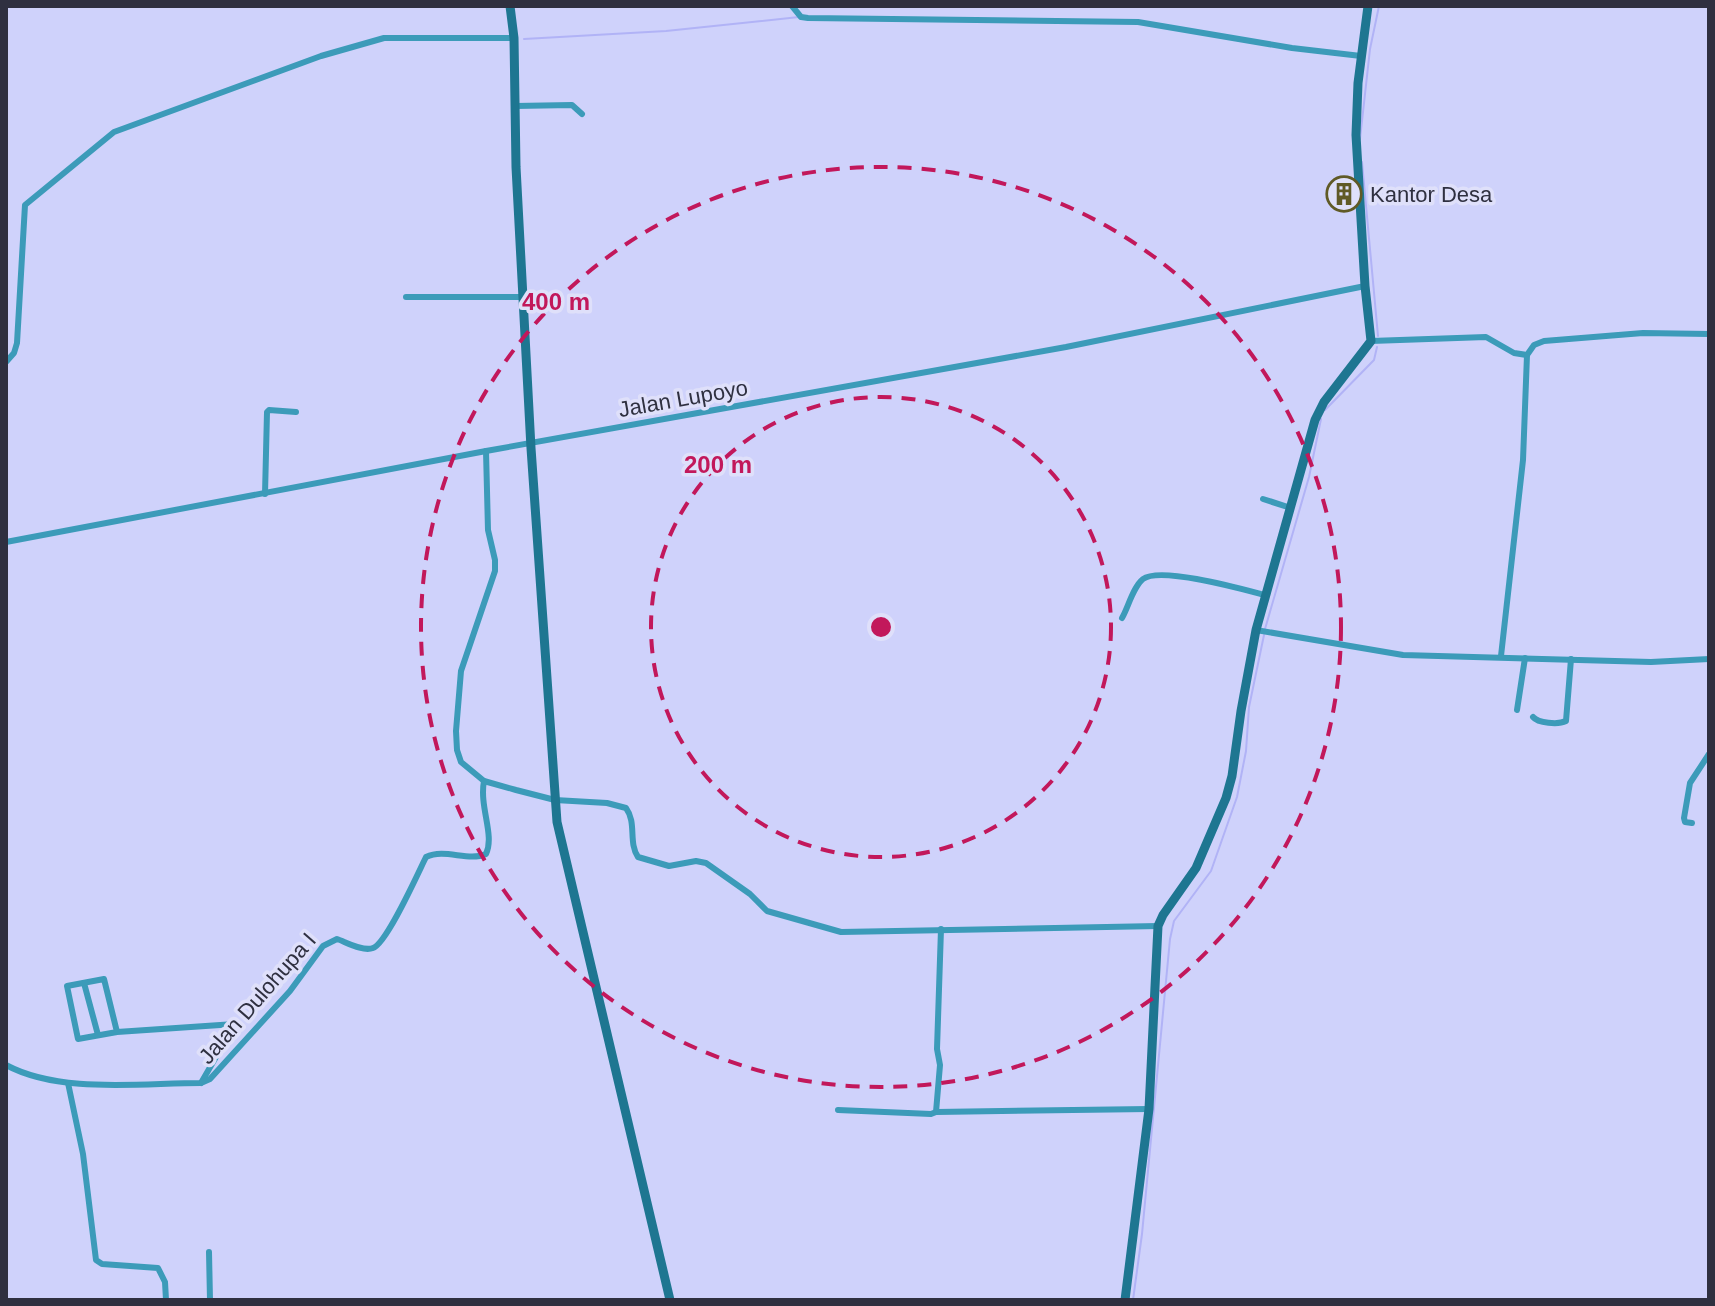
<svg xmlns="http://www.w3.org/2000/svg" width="1715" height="1306" viewBox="0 0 1715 1306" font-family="Arial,sans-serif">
<rect width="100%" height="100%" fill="#cfd2fb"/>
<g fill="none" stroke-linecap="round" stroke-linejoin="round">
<g stroke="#b1b3f6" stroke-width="2">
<polyline points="524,39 666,31 799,17"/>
<polyline points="1360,139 1370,49 1379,6"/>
<polyline points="1362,162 1378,336"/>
<polyline points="1325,410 1374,360 1377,347"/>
<polyline points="1265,629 1309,477 1321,419"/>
<polyline points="1133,1300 1142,1234 1170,939 1174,921 1211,871 1237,797 1246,751 1249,707 1264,635"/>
</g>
<g stroke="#3c9bb9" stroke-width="6">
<polyline points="792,6 801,17 808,18 1138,22 1292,48 1361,56"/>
<polyline points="515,106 572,105 582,114"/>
<polyline points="406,297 523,297"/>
<polyline points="1371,341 1486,337 1514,353 1527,355 1534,345 1544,341 1643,333 1709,334"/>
<polyline points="6,362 14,353 17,343 25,205 114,132 321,56 384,38 514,38"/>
<path d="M 486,451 L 488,530 L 495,560 L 495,571 L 461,671 L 456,731 L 457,750 L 461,762 L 484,781 L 516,790 L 555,800 L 607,803 L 626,808 C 637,823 628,842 638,857 L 669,866 L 696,861 L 706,863 L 750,894 L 767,911 L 841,932 L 1158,926"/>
<polyline points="265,494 267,412 269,410 296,412"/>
<polyline points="1263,499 1291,508"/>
<polyline points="6,542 486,451 1066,347 1365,286"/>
<path d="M 1122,618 C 1128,608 1133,587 1143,579 C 1160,566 1242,589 1265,595"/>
<polyline points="1256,630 1403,655 1651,662 1709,659"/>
<polyline points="1501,656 1523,460 1527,355"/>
<polyline points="1517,710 1525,658"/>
<path d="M 1533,717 C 1538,723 1558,725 1566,721 L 1571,659"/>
<polyline points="1692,823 1685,822 1684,818 1690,783 1709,754"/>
<polyline points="84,983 98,1035"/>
<polyline points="117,1032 78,1039 67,986 104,979 117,1032 235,1024 201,1083"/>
<path d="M 6,1065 C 60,1094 140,1083 201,1083 L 210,1079 L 290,991 L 323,946 L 337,939 C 346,942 363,952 373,948 C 387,943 418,873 426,857 C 445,848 468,862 486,854 C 495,835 479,807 484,781"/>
<polyline points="68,1083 83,1154 96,1260 102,1264 158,1268 165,1282 166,1300"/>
<polyline points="838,1110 931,1114 936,1112 940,1065 937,1049 941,929"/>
<polyline points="936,1112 1149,1109"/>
<polyline points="209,1252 210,1300"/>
</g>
<g stroke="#1e7691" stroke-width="9">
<polyline points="510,6 514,38 516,167 531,448 557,822 670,1300"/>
<polyline points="1125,1300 1149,1109 1158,926 1163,915 1196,868 1226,798 1232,776 1241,711 1256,630 1315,420 1324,402 1371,341 1365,286 1356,135 1358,83 1368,6"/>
</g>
</g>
<g fill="none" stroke="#c2185b" stroke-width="4" stroke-dasharray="14 10">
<circle cx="881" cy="627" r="230"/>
<circle cx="881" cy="627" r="460"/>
</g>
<defs>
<symbol id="building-ring" viewBox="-11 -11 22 22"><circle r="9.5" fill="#dfe0fa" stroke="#605a26" stroke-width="1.5"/><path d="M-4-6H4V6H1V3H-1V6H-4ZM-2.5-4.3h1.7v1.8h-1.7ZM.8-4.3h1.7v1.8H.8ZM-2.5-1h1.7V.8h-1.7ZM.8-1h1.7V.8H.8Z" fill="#605a26"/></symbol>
</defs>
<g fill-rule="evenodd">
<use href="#building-ring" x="1324" y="174" width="40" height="40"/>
</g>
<g text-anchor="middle" stroke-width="7" stroke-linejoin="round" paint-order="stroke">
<g font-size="22" fill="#2f3040" stroke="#dfe0fa" text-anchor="start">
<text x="1370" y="202">Kantor Desa</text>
</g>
<g font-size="22" fill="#2f3040" stroke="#dfe0fa">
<text transform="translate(683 398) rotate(-10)" y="8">Jalan Lupoyo</text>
<text transform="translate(257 998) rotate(-49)" y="8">Jalan Dulohupa I</text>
</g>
</g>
<circle cx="881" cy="627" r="12" fill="#c2185b" stroke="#dfe0fa" stroke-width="4"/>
<g font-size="24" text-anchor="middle" font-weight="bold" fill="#c2185b" stroke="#dfe0fa" stroke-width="7" stroke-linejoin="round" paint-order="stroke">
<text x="556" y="310">400 m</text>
<text x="718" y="473">200 m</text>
</g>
<rect width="1715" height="1306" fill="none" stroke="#2f3040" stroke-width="16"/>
</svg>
